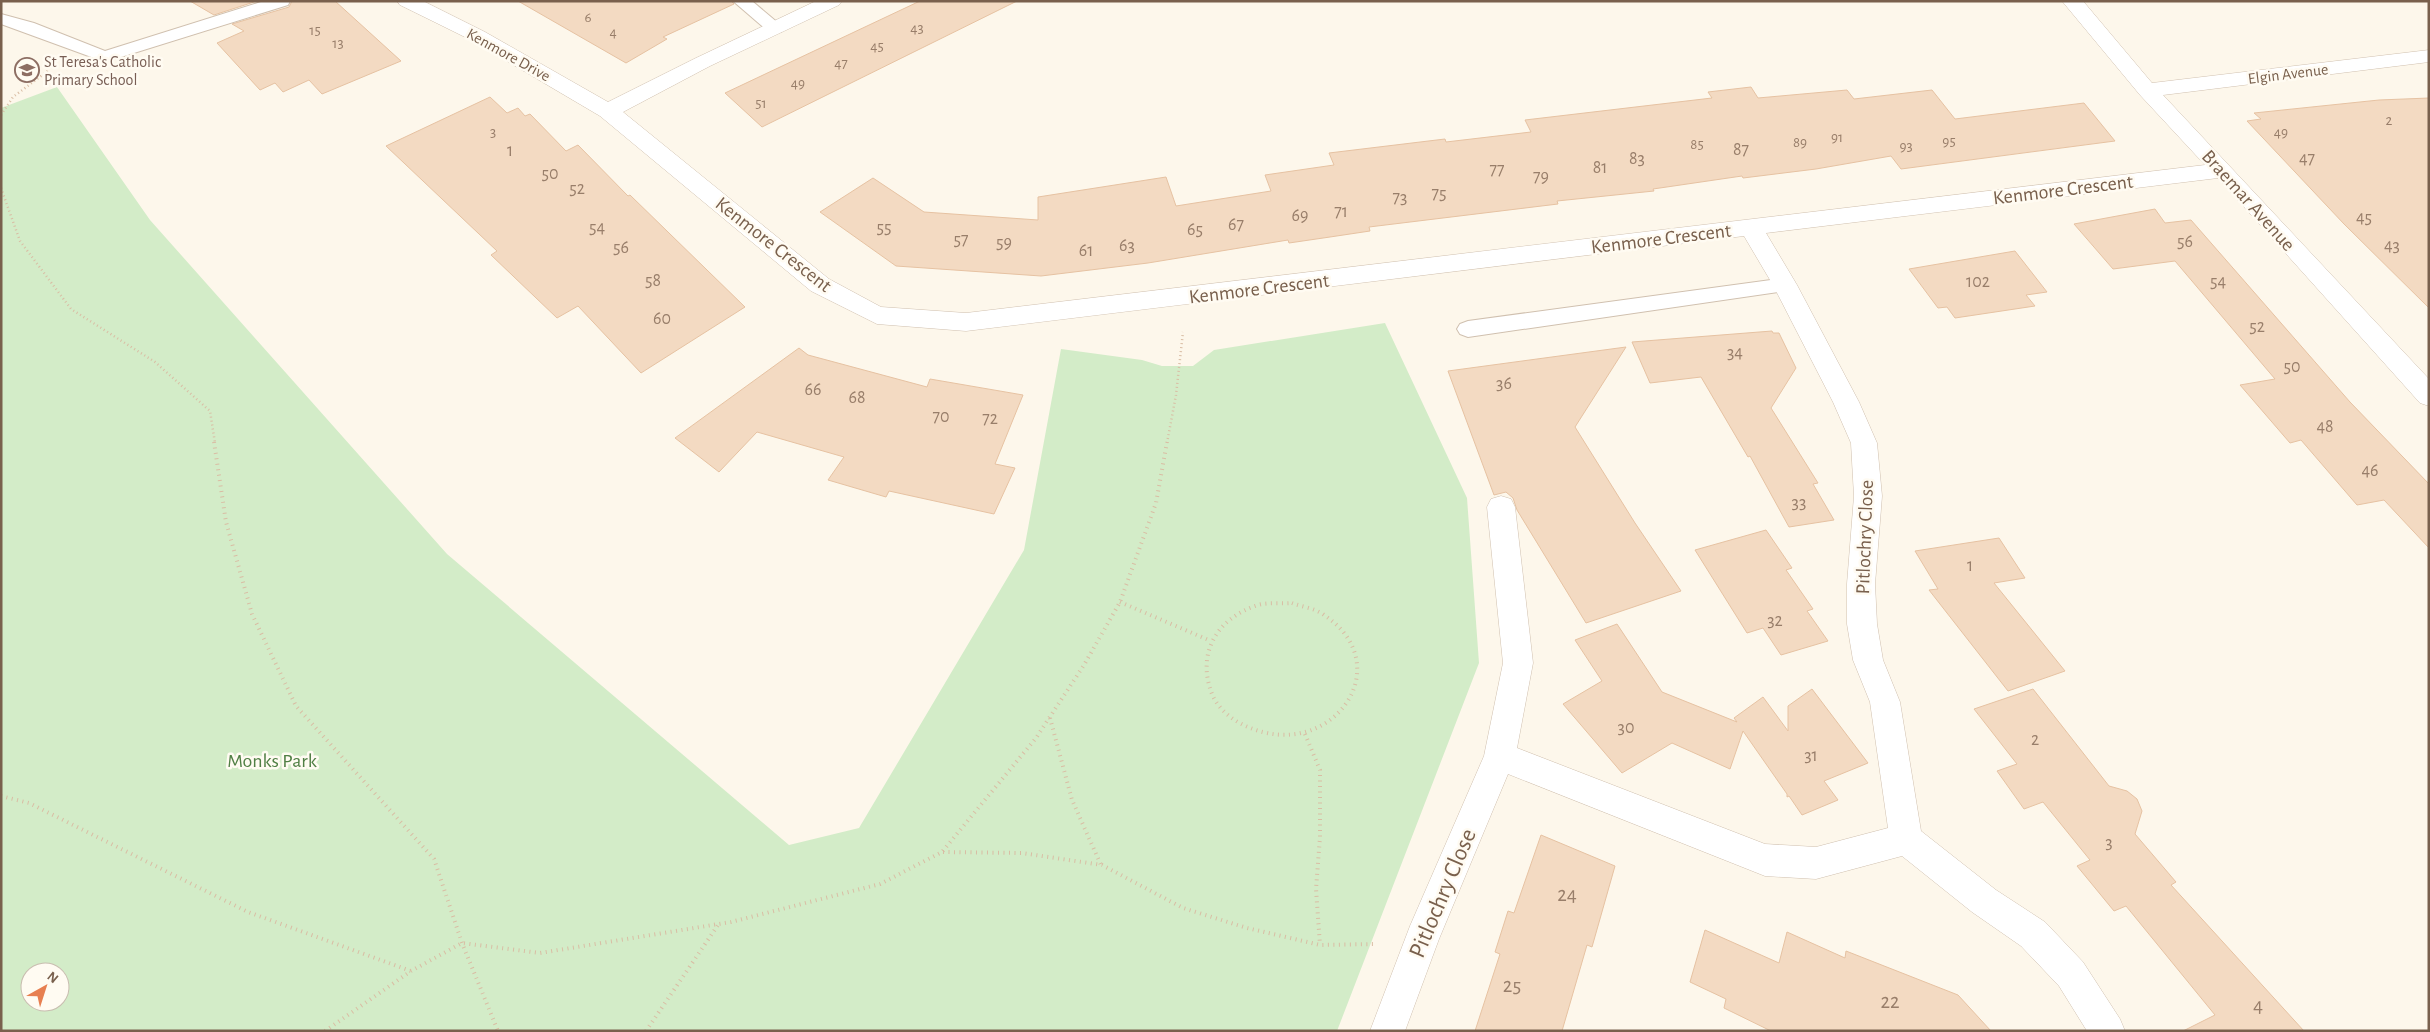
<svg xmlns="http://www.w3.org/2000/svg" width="2430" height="1032" viewBox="0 0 2430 1032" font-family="'Alegreya Sans',sans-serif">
<rect width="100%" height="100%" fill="#fdf7eb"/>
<path fill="#d3ecc8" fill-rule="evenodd" d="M 57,87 L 150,220 L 447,554 L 789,845 L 859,828 L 1024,550 L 1061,349 L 1142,360 L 1162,366 L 1193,366 L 1214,350 L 1385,323 L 1467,498 L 1479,663 L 1337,1031 L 1,1031 L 1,108 ZM 30,972 L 60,972 L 60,1002 L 30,1002 Z"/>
<g fill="#f3dac2" stroke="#e6c2a2">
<polygon points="190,1 257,1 214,15"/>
<polygon points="292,1 335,1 401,61 322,94 309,80 283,92 275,83 260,90 217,43 244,31 232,24 289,7"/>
<polygon points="518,1 731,1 734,4 663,37 667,39 626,63"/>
<polygon points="920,1 1017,1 762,127 725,93"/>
<polygon points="1751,87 1758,98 1847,90 1854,99 1932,90 1955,119 2084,103 2115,141 1901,169 1891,156 1816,169 1743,178 1742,176 1653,189 1654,191 1557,201 1558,204 1369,227 1370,231 1330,237 1289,243 1288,240 1148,263 1041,276 896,266 820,212 873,178 924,212 1038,220 1038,197 1166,177 1176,206 1271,191 1265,175 1334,165 1329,153 1445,139 1446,142 1531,132 1525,120 1712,98 1708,92"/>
<polygon points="490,97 507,113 518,108 525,116 530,114 566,151 578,145 628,196 630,195 745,307 641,373 578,306 557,318 491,255 497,251 386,146"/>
<polygon points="2429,98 2429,308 2344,224 2247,121 2261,119 2254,113 2379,100"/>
<polygon points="2155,209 2165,223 2191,220 2350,402 2429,484 2429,548 2384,500 2357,505 2301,440 2290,443 2240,385 2275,379 2175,261 2113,269 2074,224"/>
<polygon points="2015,251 2047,292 2026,295 2035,306 1955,318 1947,307 1938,308 1909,269"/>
<polygon points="1772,331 1773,333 1779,333 1796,368 1771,408 1818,483 1813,484 1834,520 1789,527 1750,456 1748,457 1701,377 1650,383 1632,342"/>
<polygon points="1626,347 1575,427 1635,523 1681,591 1586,623 1517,510 1513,498 1506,492 1494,495 1448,371"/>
<polygon points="799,348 808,355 927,387 930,379 1023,395 995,464 1015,468 994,514 889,491 886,497 828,480 844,457 757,432 719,472 675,438"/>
<polygon points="1766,530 1792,568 1786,570 1813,609 1807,611 1828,641 1781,655 1763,628 1747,633 1695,550"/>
<polygon points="1999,538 2025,578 1994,583 2065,671 2008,691 1929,590 1938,589 1915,551"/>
<polygon points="1617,624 1662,692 1737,722 1734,718 1763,697 1788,731 1788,706 1812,689 1868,763 1824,781 1838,800 1802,815 1789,796 1787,797 1787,794 1743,731 1730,769 1672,743 1622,773 1563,704 1602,681 1575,640"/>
<polygon points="2033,689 2109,786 2127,791 2137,799 2142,811 2135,834 2176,882 2171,885 2304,1031 2183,1031 2215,1015 2126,906 2114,911 2077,866 2090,860 2043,802 2024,809 1997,771 2017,764 1974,709"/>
<polygon points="1541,835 1615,866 1592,947 1587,945 1562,1031 1475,1031 1500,954 1495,952 1508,911 1514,913"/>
<polygon points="1705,930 1779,963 1787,932 1845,958 1846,951 1958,995 1991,1031 1771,1031 1724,1008 1726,999 1690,982"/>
</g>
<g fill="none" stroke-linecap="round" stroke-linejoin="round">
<defs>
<g id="lane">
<polygon points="264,1 290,1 288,5 105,62 1,24 1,14 34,23 105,51"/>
<polygon points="733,1 752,1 784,28 781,32 769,32"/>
<polygon points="1785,278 1792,280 1795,285 1792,290 1468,337 1460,334 1457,329 1460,324 1468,321"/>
</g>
<polygon id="street" points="397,1 423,1 485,32 608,102 696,58 816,1 842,1 839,5 710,66 623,112 829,279 881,307 966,313 2205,165 2140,95 2062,1 2083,1 2152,83 2429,50 2429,62 2163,95 2429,379 2429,406 2420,403 2218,178 1766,233 1797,285 1859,402 1877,443 1882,496 1875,584 1877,624 1883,660 1900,702 1921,831 1996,890 2045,922 2083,962 2120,1019 2125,1031 2087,1031 2059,986 2021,946 1972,912 1902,856 1816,879 1765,876 1508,774 1439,939 1405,1031 1370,1031 1410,926 1484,756 1503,663 1487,507 1491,499 1501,496 1511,499 1515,507 1533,663 1517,748 1765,844 1816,847 1888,828 1870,702 1853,660 1847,624 1847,584 1854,496 1851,443 1833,402 1773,285 1744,236 966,331 877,324 811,291 600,116 471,40 400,5"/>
</defs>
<use href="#lane" stroke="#d0c0af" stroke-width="2"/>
<use href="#street" stroke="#d0c0af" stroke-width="1"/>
<g stroke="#d9bda4" stroke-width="2.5" stroke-dasharray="1 3" stroke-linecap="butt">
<polyline points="1,115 13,97 49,70"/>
<polyline points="1,188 20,241 71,309 155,362 210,411 215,443"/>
<polyline points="1167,443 1176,395 1183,332"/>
</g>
<g stroke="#d9bda4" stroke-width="4" stroke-dasharray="1 4.5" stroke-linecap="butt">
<polyline points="214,442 226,522 252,614 296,706 434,859 462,943 498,1031"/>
<polyline points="1120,602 1211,641"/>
<path d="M 1292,603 C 1302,607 1315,608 1324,615 C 1401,666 1331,763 1248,727 C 1233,721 1218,709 1212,694 C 1196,653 1217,618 1258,605 C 1269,602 1281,604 1292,603 Z"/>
<polyline points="1050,718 1072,800 1101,865"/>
<polyline points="1305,734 1320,770 1320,837 1316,889 1320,945"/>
<polyline points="1,796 29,803 248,912 411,971"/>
<polyline points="943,852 1022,853 1102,865 1183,908 1247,928 1320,945 1375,944"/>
<polyline points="325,1031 411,971 462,943 540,953 731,922 880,884 942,852 1036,738 1084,665 1120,602 1156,503 1167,442"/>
<polyline points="646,1031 718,925"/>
</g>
<use href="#lane" fill="#fff" fill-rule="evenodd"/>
<use href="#street" fill="#fff" fill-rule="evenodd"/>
</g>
<defs>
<symbol id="school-ring" viewBox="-11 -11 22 22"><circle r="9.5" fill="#fffbf2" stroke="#8d6e63" stroke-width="1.5"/><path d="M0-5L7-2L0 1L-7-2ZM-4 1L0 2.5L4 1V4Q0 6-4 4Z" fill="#8d6e63"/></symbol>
</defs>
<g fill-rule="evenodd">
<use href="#school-ring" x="13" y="56" width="28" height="28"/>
</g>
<g text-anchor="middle" stroke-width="5" stroke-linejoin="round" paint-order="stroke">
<g font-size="15" fill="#987e6a">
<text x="588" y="22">6</text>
<text x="917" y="33">43</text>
<text x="315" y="35">15</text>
<text x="613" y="37">4</text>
<text x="338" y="48">13</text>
<text x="877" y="51">45</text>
<text x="841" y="68">47</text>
<text x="798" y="88">49</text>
<text x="761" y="108">51</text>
<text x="2389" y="125">2</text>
<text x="493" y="137">3</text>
<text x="2281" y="137">49</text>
<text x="1837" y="142">91</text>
<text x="1949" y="146">95</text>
<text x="1800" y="147">89</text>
<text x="1697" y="149">85</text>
<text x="1906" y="151">93</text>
</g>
<g font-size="16" fill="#79604d" stroke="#fffbf2">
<text transform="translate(509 54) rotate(29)" y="6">Kenmore Drive</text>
<text transform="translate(2288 73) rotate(-7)" y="6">Elgin Avenue</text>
</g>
<g font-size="16" fill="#785e54" stroke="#fffbf2" text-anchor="start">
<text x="44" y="67">St Teresa's Catholic<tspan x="44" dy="18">Primary School</tspan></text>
</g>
<g font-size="18" fill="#987e6a">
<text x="1741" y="155">87</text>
<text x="510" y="156">1</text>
<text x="1637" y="164">83</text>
<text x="2307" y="164">47</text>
<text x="1600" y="173">81</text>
<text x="1497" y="175">77</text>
<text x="550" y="179">50</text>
<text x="1541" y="182">79</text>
<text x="577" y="194">52</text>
<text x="1439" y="199">75</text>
<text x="1400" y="203">73</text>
<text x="1341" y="217">71</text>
<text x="1300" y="221">69</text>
<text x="2364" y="223">45</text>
<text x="1236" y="230">67</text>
<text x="597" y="233">54</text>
<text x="884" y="233">55</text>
<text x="1195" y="235">65</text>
<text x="961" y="245">57</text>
<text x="2185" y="247">56</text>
<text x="1004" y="248">59</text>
<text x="1127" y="251">63</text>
<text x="2392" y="251">43</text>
<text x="621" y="253">56</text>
<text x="1086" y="256">61</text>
<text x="653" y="286">58</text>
<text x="1978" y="287">102</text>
<text x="2218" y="287">54</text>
<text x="662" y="324">60</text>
<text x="2257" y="332">52</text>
<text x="1735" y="358">34</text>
<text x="2292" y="372">50</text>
<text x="1504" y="389">36</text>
<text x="813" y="395">66</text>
<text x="857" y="403">68</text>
<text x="941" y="422">70</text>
<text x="990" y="424">72</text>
<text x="2325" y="432">48</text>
<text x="2370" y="476">46</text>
<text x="1799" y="508">33</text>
<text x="1970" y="571">1</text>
<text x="1775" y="626">32</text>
<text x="1626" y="733">30</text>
<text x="2035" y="745">2</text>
<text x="1811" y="761">31</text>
<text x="2109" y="848">3</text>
</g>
<g font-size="20" fill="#79604d" stroke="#fffbf2">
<text transform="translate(2063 189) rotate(-7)" y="7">Kenmore Crescent</text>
<text transform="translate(2249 200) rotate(48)" y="7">Braemar Avenue</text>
<text transform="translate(1661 238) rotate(-7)" y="7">Kenmore Crescent</text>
<text transform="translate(774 244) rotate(38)" y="7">Kenmore Crescent</text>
<text transform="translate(1259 288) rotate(-7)" y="7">Kenmore Crescent</text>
<text transform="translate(1864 537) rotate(-88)" y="7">Pitlochry Close</text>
</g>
<g font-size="20" fill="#507f44" stroke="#fffbf2">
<text x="272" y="767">Monks Park</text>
</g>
<g font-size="21" fill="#987e6a">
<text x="1567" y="901">24</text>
<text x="1512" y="992">25</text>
<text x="1890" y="1008">22</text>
<text x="2258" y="1012">4</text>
</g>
<g font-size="24" fill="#79604d" stroke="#fffbf2">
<text transform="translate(1442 893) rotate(-67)" y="8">Pitlochry Close</text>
</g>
</g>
<rect width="2430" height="1032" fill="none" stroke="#79604d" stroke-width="5"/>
<g transform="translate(45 987) rotate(39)"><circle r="24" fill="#fffbf2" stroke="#c9bdb0"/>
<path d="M0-4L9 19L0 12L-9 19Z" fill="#e77f50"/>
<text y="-8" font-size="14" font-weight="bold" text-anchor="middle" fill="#79604d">N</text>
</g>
</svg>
